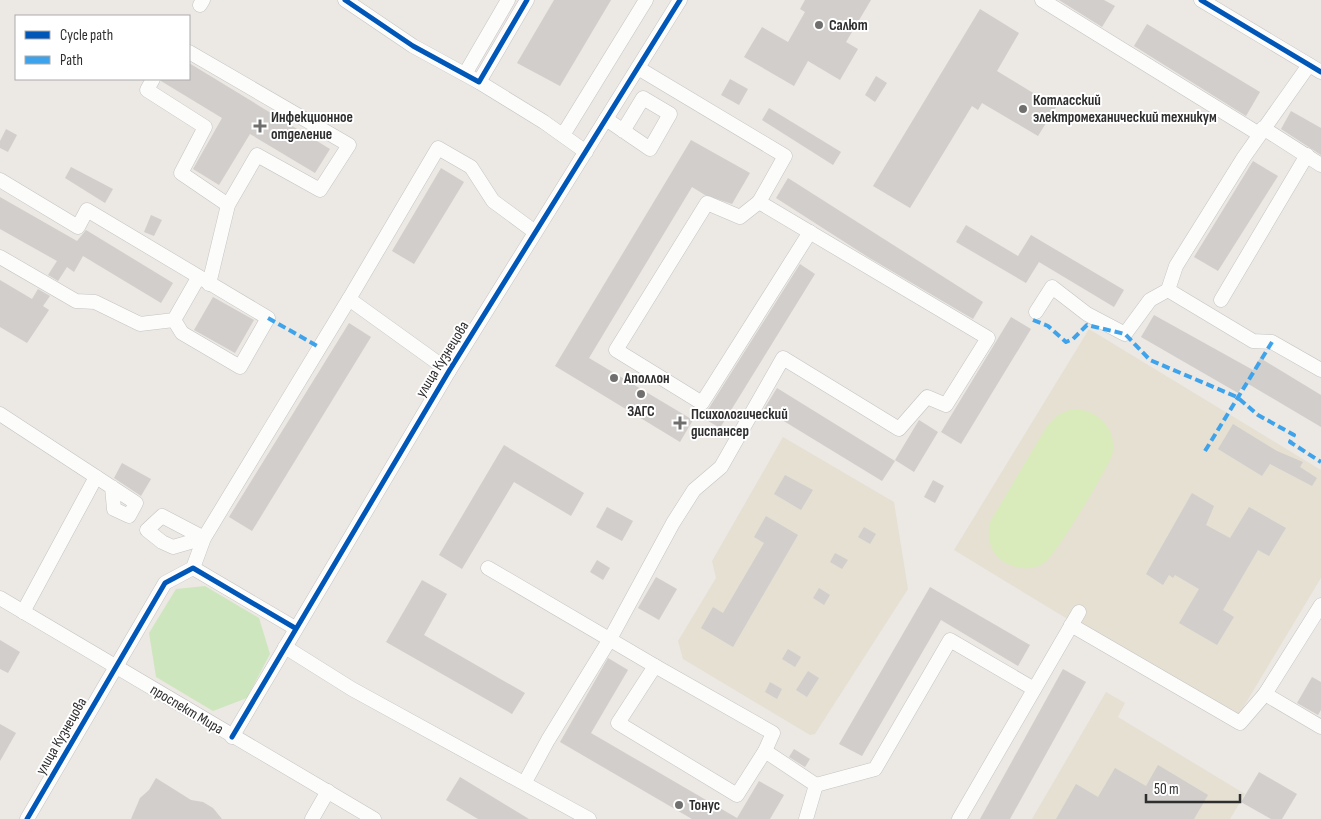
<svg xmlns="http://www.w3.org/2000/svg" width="1321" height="819" viewBox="0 0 1321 819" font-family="'Sofia Sans Condensed',sans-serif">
<rect width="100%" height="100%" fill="#ece8e4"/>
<g fill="#e6e0d3">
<polygon points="1089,329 1321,470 1321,578 1235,721 954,550"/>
<polygon points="783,437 894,502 908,589 815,734 810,735 683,659 678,641 716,578 712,561"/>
<polygon points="1106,692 1125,703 1118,717 1245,794 1230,819 1032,819"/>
</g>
<polygon fill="#cee6be" points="205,586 259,618 270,654 247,698 213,711 156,677 149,633 176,589"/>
<path fill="#d9eabb" d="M 1072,409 C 1098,409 1118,429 1112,456 C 1104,474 1057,554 1044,563 C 1031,572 1014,569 1001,560 C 989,550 987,537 990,522 L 1047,426 L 1058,415 Z"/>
<g fill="#d1cecb">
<polygon points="554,0 611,0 560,86 517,63"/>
<polygon points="805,0 871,0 846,42 858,49 840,80 808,61 794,86 744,57 762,27 788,42 805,12 800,9"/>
<polygon points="1059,0 1104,0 1115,6 1102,27"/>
<polygon points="980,9 1019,33 997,71 1056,107 1038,136 982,103 978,110 972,106 910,208 873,186"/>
<polygon points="1147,24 1260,92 1246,116 1134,46"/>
<polygon points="189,63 330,149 315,173 250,134 219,185 193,169 222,118 161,81 162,79 189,79"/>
<polygon points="876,76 887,83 875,102 865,95"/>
<polygon points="730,79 748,89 739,105 721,95"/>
<polygon points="769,108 841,152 833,165 762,120"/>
<polygon points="1291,111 1321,128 1321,155 1281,129"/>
<polygon points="6,129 17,135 8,152 0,148 0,141"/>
<polygon points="691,140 750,173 732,204 705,195 692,187 589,358 693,420 680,442 555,366"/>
<polygon points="1253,161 1278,176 1218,271 1194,257"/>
<polygon points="71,167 113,189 105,203 65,178"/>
<polygon points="441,168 464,182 414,264 392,251"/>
<polygon points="788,178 983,302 973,319 868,257 776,198"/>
<polygon points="0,197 77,241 86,230 173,283 161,303 83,256 74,272 67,267 58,281 48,275 57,261 0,229"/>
<polygon points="151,215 162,220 154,236 144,232"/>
<polygon points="966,225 1018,256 1031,235 1124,290 1114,307 1039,262 1026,283 956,242"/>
<polygon points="800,264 815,274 720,428 700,416 709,408"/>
<polygon points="0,280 32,299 38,289 50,296 43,306 49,310 27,343 0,327"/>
<polygon points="213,297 254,320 235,353 194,330"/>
<polygon points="1154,315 1253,370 1260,358 1321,395 1321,427 1245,382 1238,393 1141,337"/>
<polygon points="1011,317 1031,329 961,444 941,432"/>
<polygon points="349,323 371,337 252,531 229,517"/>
<polygon points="777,388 895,461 882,481 764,409"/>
<polygon points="919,420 938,432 914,472 895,460"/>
<polygon points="1233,424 1277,451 1303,462 1300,467 1317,478 1312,486 1270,464 1262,476 1218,449"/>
<polygon points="504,445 584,493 571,516 514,482 462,569 439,555"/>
<polygon points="122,463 151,479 141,496 114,478"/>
<polygon points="785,475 813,490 801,510 774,494"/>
<polygon points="933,480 944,486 935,503 924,497"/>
<polygon points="1192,493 1214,506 1206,525 1230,538 1249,507 1286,528 1269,556 1258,550 1223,610 1234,617 1217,645 1179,623 1199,589 1175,575 1173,578 1169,575 1163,585 1146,574"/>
<polygon points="607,507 633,521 622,541 596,527"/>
<polygon points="766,516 798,535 733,647 701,628 713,607 723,613 764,543 754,537"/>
<polygon points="864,527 876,534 870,544 858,537"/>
<polygon points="835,553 848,560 842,569 830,562"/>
<polygon points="597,560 610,568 603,580 590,572"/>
<polygon points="656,577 677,589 659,620 638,608"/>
<polygon points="422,580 447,594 424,635 525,693 512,714 386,642"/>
<polygon points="930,587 1030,645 1018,666 941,620 862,756 839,744"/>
<polygon points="819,588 830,595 824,605 813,598"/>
<polygon points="0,640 20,652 8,673 0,669"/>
<polygon points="788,649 801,657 795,667 782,659"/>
<polygon points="608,658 628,670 591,733 737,818 759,781 784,795 770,819 692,819 560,742"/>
<polygon points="1063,669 1086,682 1010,819 980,819"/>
<polygon points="808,671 819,678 807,697 796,690"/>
<polygon points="1312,677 1321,682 1321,710 1318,715 1297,703"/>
<polygon points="770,682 782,689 777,699 765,692"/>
<polygon points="0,724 16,733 0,761"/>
<polygon points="794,749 810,759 805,767 789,757"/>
<polygon points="1158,765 1208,795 1194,819 1056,819 1076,784 1098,797 1115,768 1146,786"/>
<polygon points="1259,772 1297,794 1282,819 1271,819 1241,802"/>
<polygon points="460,777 529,819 478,819 446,800"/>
<polygon points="156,778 191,800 203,802 213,808 222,819 131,819 140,798 149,790"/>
</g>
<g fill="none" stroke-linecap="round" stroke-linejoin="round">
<defs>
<g id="minor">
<polyline points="345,0 413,46 479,82 527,0"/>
<polyline points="1042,0 1259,134"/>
<polyline points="1201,0 1321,72"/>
<polyline points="200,5 203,0"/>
<polyline points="189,52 349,145 320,190 257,155 228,205 209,284"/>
<polyline points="1309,65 1244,157 1176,266 1168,290 1253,341 1272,342 1321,370"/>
<polyline points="465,74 508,0"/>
<polyline points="153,79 147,90 205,127 181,173 228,205"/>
<polyline points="479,82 544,122 586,152"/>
<polyline points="606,119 650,149 670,114 643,98 623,131"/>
<polyline points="1263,128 1321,165"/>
<polyline points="563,135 646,0"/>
<polyline points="0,180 78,227 87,210 268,318 240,367 182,333 174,320"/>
<polyline points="759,202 740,217 707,203 616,350 702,403 810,232"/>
<polyline points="0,257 76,301 95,302 140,324 174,320 198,278"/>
<polyline points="1221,300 1307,155"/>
<polyline points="1036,312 1052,287 1087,314 1125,334 1150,300 1168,290"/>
<polyline points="449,371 349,299 438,148 471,167 493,201 535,232"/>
<polyline points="0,414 136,503 129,516 114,509 112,487"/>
<polygon points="162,516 204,538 173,547 162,542 147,530"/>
<polyline points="193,568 204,538 349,299"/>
<polyline points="488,568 655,666 618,723 737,795 765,751 816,785 806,819"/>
<polyline points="0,598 374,819"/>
<polyline points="23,612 96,477"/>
<polyline points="1071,625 1240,723 1265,694 1321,605"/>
<polyline points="285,647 352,689 589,819"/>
<polyline points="655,666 773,733 765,751"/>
<polyline points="1265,694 1321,727"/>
<polyline points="232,737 449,371 680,0"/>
<polyline points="525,782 548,740 610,639 673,523 694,490 721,467 783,358 899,429 927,397 946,405 988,338 759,202 785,156 638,68"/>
<polyline points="816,785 875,769 950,640 1034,689"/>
<polyline points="27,819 165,583 193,568 295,628"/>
<polyline points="312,819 328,791"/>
<polyline points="959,819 1079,612"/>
</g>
</defs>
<use href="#minor" stroke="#c5c4c5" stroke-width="15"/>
<use href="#minor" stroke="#fcfcfb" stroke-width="14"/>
<g stroke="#3ea3eb" stroke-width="4" stroke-dasharray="8 4" stroke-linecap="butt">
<polyline points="268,318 319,347"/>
<polyline points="1033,320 1048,326 1066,342 1073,339 1087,325 1125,334 1150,360 1237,397 1258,415 1294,435 1290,442 1321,462"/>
<polyline points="1205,451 1272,342"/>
</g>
<defs>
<g id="cycleway">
<polyline points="345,0 413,46 479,82 527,0"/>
<polyline points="1201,0 1321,72"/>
<polyline points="232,737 449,371 680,0"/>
<polyline points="27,819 165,583 193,568 295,628"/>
</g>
</defs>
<use href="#cycleway" stroke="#fff" stroke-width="8"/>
<use href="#cycleway" stroke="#0057b8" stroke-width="5"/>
</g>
<g fill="#706f6e" stroke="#fff" stroke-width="2">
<circle cx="819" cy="25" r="5"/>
<circle cx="1023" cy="109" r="5"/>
<path d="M257.5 118.5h5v5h5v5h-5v5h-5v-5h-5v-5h5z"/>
<circle cx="614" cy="378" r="5"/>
<circle cx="641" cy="394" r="5"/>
<path d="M677.5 415.5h5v5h5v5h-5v5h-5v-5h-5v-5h5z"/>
<circle cx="679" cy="805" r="5"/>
</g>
<g text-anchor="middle" stroke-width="4" stroke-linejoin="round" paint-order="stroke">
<g font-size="15" font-weight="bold" fill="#2e2e2e" stroke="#fff" text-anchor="start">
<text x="829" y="30">Салют</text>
<text x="1033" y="105">Котласский<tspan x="1033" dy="17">электромеханический техникум</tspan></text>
<text x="271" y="122">Инфекционное<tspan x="271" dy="17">отделение</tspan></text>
<text x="624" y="383">Аполлон</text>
<text x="641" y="416" text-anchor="middle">ЗАГС</text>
<text x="691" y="419">Психологический<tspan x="691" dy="17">диспансер</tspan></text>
<text x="689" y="810">Тонус</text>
</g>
<g font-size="15" fill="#2e2e2e" stroke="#fff">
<text transform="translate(442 359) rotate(-58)" y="5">улица Кузнецова</text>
<text transform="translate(187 709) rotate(31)" y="5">проспект Мира</text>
<text transform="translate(61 736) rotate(-60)" y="5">улица Кузнецова</text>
</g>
</g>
<rect x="15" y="15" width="175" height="65" fill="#ffffff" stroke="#ababab"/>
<rect x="25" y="31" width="25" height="8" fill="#0057b8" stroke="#ababab"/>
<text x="60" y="40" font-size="15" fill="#2e2e2e">Cycle path</text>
<rect x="25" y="56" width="25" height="8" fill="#3ea3eb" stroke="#ababab"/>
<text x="60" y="65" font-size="15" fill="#2e2e2e">Path</text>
<path d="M1146 794v8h94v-8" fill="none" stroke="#2e2e2e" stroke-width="2.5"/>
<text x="1154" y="794" font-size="15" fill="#2e2e2e" stroke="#ffffff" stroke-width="4" paint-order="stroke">50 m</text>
</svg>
